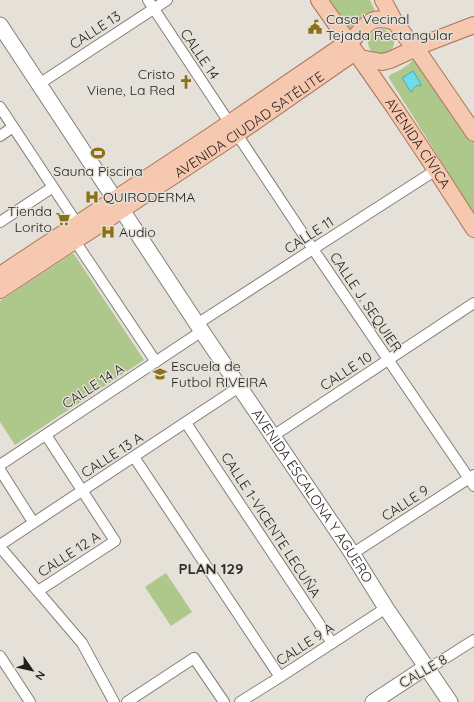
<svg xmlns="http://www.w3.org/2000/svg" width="474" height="702" viewBox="0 0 474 702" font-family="Quicksand,sans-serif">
<rect width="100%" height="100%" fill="#e5e1d8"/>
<g fill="#aec78b">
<polygon points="326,0 370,0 375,11 374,14 352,29 349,30"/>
<circle cx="381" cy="42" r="13"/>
<path d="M 413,60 L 416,60 L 420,61 L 474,143 L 474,214 L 389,78 L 389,76 C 392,73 394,73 398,71 C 404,68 408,65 413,60 Z"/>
<polygon points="72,254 74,254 144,360 15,445 0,422 0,301"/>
<polygon points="166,573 192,612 171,626 145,587"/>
</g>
<path fill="#6edde8" stroke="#57a4ab" d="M 413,71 L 421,84 L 421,86 L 418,85 C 414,87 413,88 412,92 L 410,91 L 402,78 Z"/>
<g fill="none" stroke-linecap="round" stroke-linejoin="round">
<defs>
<g id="street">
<polyline points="148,0 313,249 474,486"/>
<polyline points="39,84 167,0"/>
<polyline points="0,107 80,228"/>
<polyline points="0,136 13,127"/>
<polyline points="0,222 53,187"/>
<polyline points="75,241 156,362"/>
<polyline points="197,324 313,249 436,170"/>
<polyline points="186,423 332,643"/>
<polyline points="273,436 474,303"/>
<polyline points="134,457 280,677"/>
<polyline points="0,465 202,331"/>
<polyline points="0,470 33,522"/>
<polyline points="0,545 239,387"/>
<polyline points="0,547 82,643 114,702"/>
<polyline points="352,554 474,475"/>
<polyline points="38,591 115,541 46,435"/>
<polyline points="0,656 30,702"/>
<polyline points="426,667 436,664 474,640"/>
<polyline points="127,702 194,658 224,702"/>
<polyline points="240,702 280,677 386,608"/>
</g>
<g id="secondary">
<path id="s1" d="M 0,25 L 207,339 L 348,547 L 386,608 L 450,702"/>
<polyline points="373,702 426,667"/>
</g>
<g id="primary">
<path id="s2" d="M 319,0 L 394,107 L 436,170 L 474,229"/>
<polyline points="383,0 395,22 406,37 422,57 474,133"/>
<polyline points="360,58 382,62 390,60 427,43 474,25"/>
<path d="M 0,275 L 212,135 L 355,37 C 368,21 374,15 395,22"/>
<path id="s3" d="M 0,290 L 237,134 L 355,52"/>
</g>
</defs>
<use href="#street" stroke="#837f77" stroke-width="12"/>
<use href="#secondary" stroke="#837f77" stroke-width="17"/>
<use href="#primary" stroke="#a9755a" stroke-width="18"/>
<use href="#street" stroke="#fff" stroke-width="10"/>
<use href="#secondary" stroke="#fff" stroke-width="15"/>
<use href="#primary" stroke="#f7c8b0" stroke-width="16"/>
</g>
<defs>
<symbol id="civic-bare" viewBox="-9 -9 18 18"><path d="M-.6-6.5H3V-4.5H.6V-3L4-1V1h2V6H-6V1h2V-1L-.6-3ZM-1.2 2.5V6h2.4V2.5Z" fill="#8b7114" stroke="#e5e1d8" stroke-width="2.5" paint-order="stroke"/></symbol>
<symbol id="church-bare" viewBox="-9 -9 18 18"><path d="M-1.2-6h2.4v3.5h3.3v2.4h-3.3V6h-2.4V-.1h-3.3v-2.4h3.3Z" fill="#8b7114" stroke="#e5e1d8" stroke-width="2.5" paint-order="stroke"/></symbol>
<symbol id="stadium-bare" viewBox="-9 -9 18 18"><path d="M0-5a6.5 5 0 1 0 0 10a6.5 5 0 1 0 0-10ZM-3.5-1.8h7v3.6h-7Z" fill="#8b7114" stroke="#e5e1d8" stroke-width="2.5" paint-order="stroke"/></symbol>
<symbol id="hospital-bare" viewBox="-9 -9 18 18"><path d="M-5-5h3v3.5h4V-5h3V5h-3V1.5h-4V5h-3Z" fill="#8b7114" stroke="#e5e1d8" stroke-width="2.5" paint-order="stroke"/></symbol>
<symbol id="supermarket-bare" viewBox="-9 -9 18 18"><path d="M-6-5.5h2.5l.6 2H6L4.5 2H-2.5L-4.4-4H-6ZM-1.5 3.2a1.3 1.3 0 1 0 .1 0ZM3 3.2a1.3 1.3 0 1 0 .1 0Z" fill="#8b7114" stroke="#e5e1d8" stroke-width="2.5" paint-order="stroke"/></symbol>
<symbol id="university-bare" viewBox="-9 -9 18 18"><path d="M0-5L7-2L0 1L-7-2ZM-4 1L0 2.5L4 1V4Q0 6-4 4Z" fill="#8b7114" stroke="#e5e1d8" stroke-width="2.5" paint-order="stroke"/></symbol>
</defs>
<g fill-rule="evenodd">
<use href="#civic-bare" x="305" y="17" width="20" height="20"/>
<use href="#church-bare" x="176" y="72" width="20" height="20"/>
<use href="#stadium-bare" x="88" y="143" width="20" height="20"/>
<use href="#hospital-bare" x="82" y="187" width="20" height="20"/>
<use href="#supermarket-bare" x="53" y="209" width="20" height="20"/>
<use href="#hospital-bare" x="98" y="222" width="20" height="20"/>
<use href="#university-bare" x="150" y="364" width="20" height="20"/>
</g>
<g text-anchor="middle" stroke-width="3" stroke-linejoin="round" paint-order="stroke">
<g font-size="14" fill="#211f1c" stroke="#e5e1d8" text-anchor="start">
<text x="326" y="24">Casa Vecinal<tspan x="326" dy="16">Tejada Rectangular</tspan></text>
<text x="175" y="79" text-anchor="end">Cristo<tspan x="175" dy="16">Viene, La Red</tspan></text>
<text x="98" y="176" text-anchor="middle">Sauna Piscina</text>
<text x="103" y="202">QUIRODERMA</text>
<text x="52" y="216" text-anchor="end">Tienda<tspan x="52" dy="16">Lorito</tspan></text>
<text x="119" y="237">Audio</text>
<text x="171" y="371">Escuela de<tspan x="171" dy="16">Futbol RIVEIRA</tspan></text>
</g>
<g font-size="14" fill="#211f1c" stroke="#e5e1d8">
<text transform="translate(95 30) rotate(-33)" y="5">CALLE 13</text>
<text transform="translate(200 54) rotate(56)" y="5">CALLE 14</text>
<text dy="5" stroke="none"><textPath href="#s3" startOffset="299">AVENIDA CIUDAD SATÉLITE</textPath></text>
<text dy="5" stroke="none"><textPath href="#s2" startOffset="174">AVENIDA CÍVICA</textPath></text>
<text transform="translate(309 235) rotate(-33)" y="5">CALLE 11</text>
<text transform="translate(366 302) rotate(56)" y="5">CALLE J. SEQUIER</text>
<text transform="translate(346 371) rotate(-33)" y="5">CALLE 10</text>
<text transform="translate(93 386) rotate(-33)" y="5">CALLE 14 A</text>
<text transform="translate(112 455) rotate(-33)" y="5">CALLE 13 A</text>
<text dy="5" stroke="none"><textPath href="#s1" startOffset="565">AVENIDA ESCALONA Y AGUERO</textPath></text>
<text transform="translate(405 503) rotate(-33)" y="5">CALLE 9</text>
<text transform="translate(271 525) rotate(57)" y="5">CALLE 1-VICENTE LECUÑA</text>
<text transform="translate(69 554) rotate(-33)" y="5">CALLE 12 A</text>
<text transform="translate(305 644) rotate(-33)" y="5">CALLE 9 A</text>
<text transform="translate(423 671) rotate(-30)" y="5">CALLE 8</text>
</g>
<g font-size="15" font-weight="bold" fill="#322e27" stroke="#e5e1d8">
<text x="211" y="574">PLAN 129</text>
</g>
</g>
<g transform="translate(32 670) rotate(124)" stroke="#e5e1d8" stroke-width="3" paint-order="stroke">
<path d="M0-3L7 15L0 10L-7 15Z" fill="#211f1c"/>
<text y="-6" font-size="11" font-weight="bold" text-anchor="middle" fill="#211f1c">N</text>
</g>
</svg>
